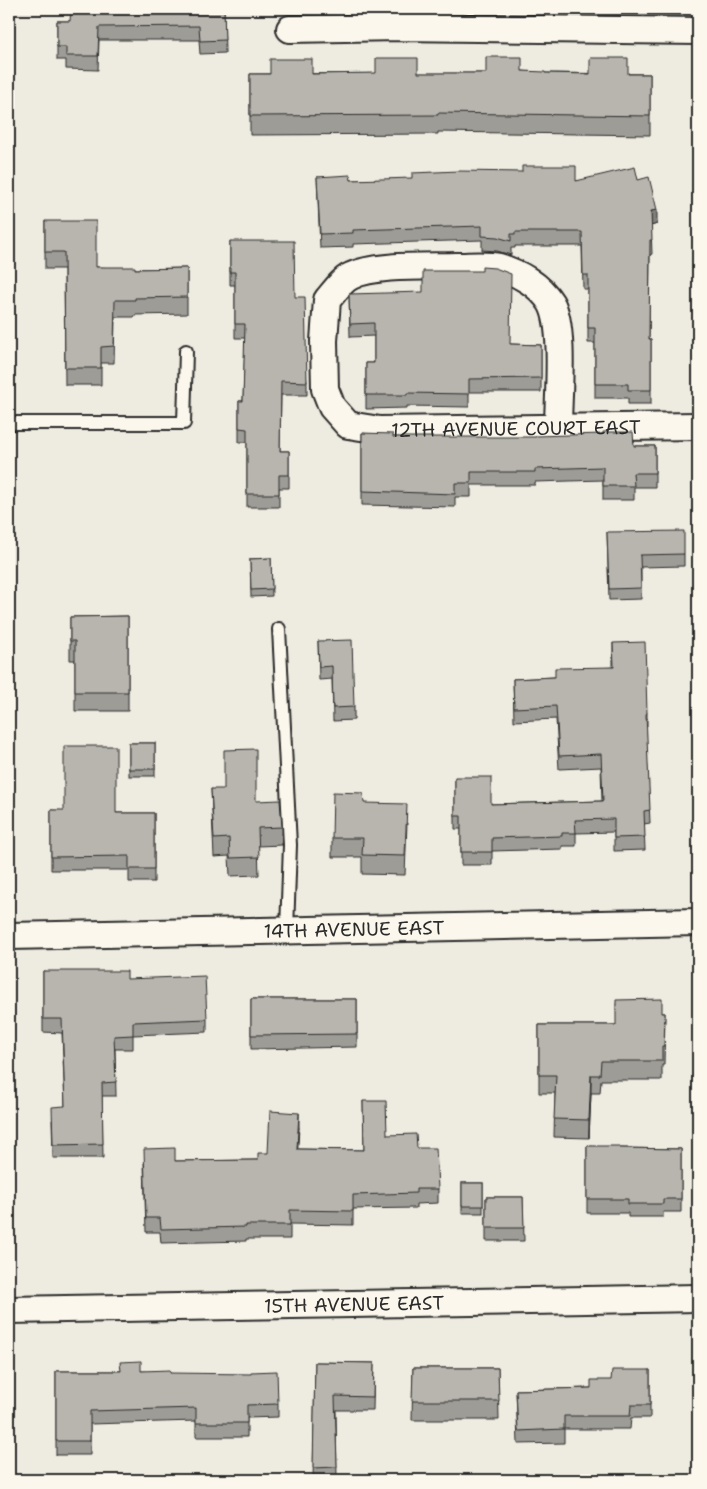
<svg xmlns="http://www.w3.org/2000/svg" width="707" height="1489" viewBox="0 0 707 1489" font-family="'Shantell Sans',sans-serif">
<rect width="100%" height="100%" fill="#eeebe0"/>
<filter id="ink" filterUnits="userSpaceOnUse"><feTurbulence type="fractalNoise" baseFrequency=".02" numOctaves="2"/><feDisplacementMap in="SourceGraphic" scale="10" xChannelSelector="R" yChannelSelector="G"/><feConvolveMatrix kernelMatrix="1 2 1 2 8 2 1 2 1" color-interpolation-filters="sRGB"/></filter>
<g filter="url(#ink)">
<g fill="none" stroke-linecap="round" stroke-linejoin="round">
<defs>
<g id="lane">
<polyline points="9,423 184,423 186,351"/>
<polyline points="279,629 290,845 287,930"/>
</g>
<g id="street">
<polyline points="290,29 399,27 698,31"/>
<path id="s1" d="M 558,427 C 558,398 565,327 551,303 C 540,285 519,273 499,267 C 486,264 470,266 457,266 C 429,267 375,264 351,276 C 342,280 334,292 327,300 L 324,341 L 325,389 L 332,407 L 348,425 L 380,430 L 698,426"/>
<path id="s2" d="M 9,936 L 698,922"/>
<path id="s3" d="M 9,1310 L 698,1298"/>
</g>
</defs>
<use href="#lane" stroke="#2b2b2b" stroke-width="16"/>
<use href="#street" stroke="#2b2b2b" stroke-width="30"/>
<use href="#lane" stroke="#fbf7ec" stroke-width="12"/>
<use href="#street" stroke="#fbf7ec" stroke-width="26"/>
</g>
<g fill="#9e9c96" stroke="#2b2b2b">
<polygon points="224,9 225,53 200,54 199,40 99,40 98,70 66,69 66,60 57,60 57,21 70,21"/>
<polygon points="522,71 545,73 650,74 650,135 438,132 438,134 250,135 250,74 486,73"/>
<polygon points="317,177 351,180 576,181 638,180 657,224 651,226 652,254 650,255 649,339 651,339 651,404 628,404 628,398 595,398 595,343 588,343 588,289 583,289 582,246 515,246 515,248 511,248 511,255 497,251 482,250 482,240 353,244 353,247 320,248"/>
<polygon points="45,221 96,267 135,269 187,268 187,314 135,315 135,317 115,317 114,363 101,363 101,385 65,385 64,269 45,269"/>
<polygon points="230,241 295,297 307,382 307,395 281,395 280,451 289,451 289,488 279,488 279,507 247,507 247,442 239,442 239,401 243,401 245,338 235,338 235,285 230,285"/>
<polygon points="349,294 510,344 541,345 541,392 469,392 469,407 407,406 407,408 366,409 366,363 374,363 374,336 350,337"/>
<polygon points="362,433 393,437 634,446 655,446 655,487 634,487 634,500 603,500 603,480 535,482 535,485 471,485 471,497 455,497 455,507 362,505"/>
<polygon points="607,532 684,554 684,566 641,567 641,599 609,600"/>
<polygon points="271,558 272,596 251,597 250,559"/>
<polygon points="128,616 128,711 75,711 75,660 70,660 70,617"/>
<polygon points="318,641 354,707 354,720 333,721 332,679 319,680"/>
<polygon points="613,643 647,713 647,726 646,726 650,823 644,824 645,850 614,851 614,832 576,833 576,846 562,846 562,849 492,851 492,865 461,865 461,829 455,829 455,777 491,804 602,801 601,767 559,769 556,719 514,721 513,679 555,677 613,667"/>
<rect x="129" y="743" width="26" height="33"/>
<polygon points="211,789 256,801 282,827 282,845 258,846 259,875 230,876 229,856 214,857"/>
<polygon points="364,803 407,823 405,875 362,874 362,857 332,857 332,838"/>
<polygon points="51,810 116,813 154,813 154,882 129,882 129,870 51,870"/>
<polygon points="43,971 127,979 207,1019 207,1032 133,1035 133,1049 115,1049 116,1096 102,1096 103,1158 53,1158 52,1120 65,1106 62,1033 43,1032"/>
<polygon points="251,999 357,999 357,1047 251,1049"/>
<polygon points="662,1013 665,1013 664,1065 662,1065 662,1080 601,1080 600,1093 591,1093 589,1138 554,1137 555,1093 539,1093 539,1025 616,1025"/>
<polygon points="363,1101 387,1135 417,1148 438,1189 438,1203 416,1204 416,1208 353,1209 353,1225 290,1224 290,1239 246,1239 246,1241 161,1243 160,1232 146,1232 144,1163 175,1161 258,1160 268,1153 299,1127 297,1149 364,1150"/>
<polygon points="587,1146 619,1148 681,1149 681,1212 663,1212 663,1217 628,1217 628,1213 587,1213"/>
<rect x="462" y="1183" width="21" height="30"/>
<polygon points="486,1197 523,1197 524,1241 486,1241"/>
<polygon points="315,1362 374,1363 373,1410 336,1410 337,1480 313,1480"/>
<polygon points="413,1368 498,1368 499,1420 412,1420"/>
<polygon points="650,1370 650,1418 631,1418 630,1429 564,1429 564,1443 518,1444 516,1390 591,1388 611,1380"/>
<polygon points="56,1371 141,1371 170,1373 278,1404 278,1417 247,1418 247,1437 196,1437 196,1421 90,1424 90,1455 56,1455"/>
</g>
<g fill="#817f7a" stroke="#2b2b2b">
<polygon points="657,210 657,224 651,226 651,211"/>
<polygon points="591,1075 591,1093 589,1138 589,1120"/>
<polygon points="299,1113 299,1127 297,1163 297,1149"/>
</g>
<g fill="#b8b5ae" stroke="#2b2b2b">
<polygon points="71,9 224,9 225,40 200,41 199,26 99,27 98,56 66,56 66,47 57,47 57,21 70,21"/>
<polygon points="486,57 522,57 522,71 545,72 545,73 590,74 590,58 628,58 628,74 650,74 650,116 438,113 438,115 250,116 250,74 270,74 270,59 312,59 312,74 376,73 376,58 418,58 418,73 486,73"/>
<polygon points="522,166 576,166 576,181 635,167 638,180 649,177 657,210 651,211 652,240 650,240 649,339 651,339 651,390 628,390 628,384 595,384 595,328 588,328 588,275 583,275 582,232 515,232 515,234 511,234 511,241 497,237 482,236 482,226 353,230 353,233 320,234 317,177 350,175 351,180 412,178 412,173 459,171 522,172"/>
<polygon points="45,221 96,221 96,267 135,267 135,269 187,268 187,297 135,298 135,300 115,300 114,346 101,347 101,368 65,368 64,252 45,252"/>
<polygon points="230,241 294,241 295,297 305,297 307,382 281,381 280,451 289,451 289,475 279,475 279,494 247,494 247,429 239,428 239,401 243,401 245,324 235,324 235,272 230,272"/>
<polygon points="482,267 495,268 511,274 510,344 541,345 541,378 469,379 469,394 407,393 407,395 366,395 366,363 374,363 374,323 350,324 349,294 423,292 423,271 482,271"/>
<polygon points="603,432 633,432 634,446 655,446 655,473 633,473 634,486 603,486 603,467 535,469 535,472 471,472 471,483 455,483 455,494 362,491 362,433 393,434 393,437 536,437 536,436 603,434"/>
<polygon points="684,531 684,554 640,555 641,588 609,589 607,532"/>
<polygon points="271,558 272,589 251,590 250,559"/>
<polygon points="128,616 128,692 75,692 75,641 70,641 70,617"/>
<polygon points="352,640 354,707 333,708 332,666 319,667 318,641"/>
<polygon points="645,642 647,713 646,714 650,810 644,811 645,837 614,838 614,819 575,820 576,833 562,833 562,836 492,838 492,852 461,852 461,816 455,816 455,777 491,777 491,804 603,801 601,754 559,756 556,706 514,708 513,679 555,677 555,668 614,667 613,643"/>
<rect x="129" y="743" width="26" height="26"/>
<polygon points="64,746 116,746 116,813 154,813 154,869 129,869 129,856 51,857 51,810 64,810"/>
<polygon points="256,749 256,801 280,800 282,827 258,828 259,857 230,858 229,838 214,839 211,789 224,789 224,750"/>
<polygon points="333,792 363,793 364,803 407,804 405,856 362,855 363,838 332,838"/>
<polygon points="43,971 127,971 127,979 205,976 207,1019 133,1022 133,1035 114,1036 116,1082 102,1083 103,1144 53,1145 52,1107 65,1106 62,1019 43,1019"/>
<polygon points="251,999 357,999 357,1034 251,1035"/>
<polygon points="662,999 662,1013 665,1013 664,1046 662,1046 662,1061 601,1061 600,1075 591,1075 589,1120 554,1119 556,1075 539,1075 539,1025 616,1025 616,1000"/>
<polygon points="363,1101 386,1101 387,1135 416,1134 417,1148 436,1148 438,1189 416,1189 416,1193 353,1195 353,1211 290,1210 290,1225 246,1225 246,1227 161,1229 160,1218 146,1218 144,1149 175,1148 175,1161 258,1160 258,1153 268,1153 270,1111 299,1113 297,1149 364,1150"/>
<polygon points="587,1146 619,1146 619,1148 681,1149 681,1199 663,1199 663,1204 628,1204 628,1199 587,1199"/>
<rect x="462" y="1183" width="21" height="23"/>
<polygon points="486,1197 523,1197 524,1228 486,1228"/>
<polygon points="141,1361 141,1371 170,1370 170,1373 251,1374 251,1372 277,1371 278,1404 247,1405 247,1423 196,1423 196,1408 90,1411 90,1441 56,1441 56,1371 121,1371 120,1362"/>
<polygon points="315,1362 374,1363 373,1397 335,1396 337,1467 313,1468"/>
<polygon points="413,1368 498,1368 499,1401 412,1401"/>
<polygon points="612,1370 650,1370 650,1405 631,1405 630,1416 564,1416 564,1429 518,1431 516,1390 591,1388 591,1380 611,1380"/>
</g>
</g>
<g text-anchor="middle" stroke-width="4" stroke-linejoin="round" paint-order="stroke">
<g font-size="19" fill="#2b2b2b" stroke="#fbf7ec">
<text dy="7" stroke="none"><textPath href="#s1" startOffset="674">12TH AVENUE COURT EAST</textPath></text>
<text dy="7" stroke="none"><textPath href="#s2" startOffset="345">14TH AVENUE EAST</textPath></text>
<text dy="7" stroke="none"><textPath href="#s3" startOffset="345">15TH AVENUE EAST</textPath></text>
</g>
</g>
<rect width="707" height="1489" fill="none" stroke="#fbf7ec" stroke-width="30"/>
<rect x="15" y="15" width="677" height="1459" fill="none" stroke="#2b2b2b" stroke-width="2" filter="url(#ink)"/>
</svg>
